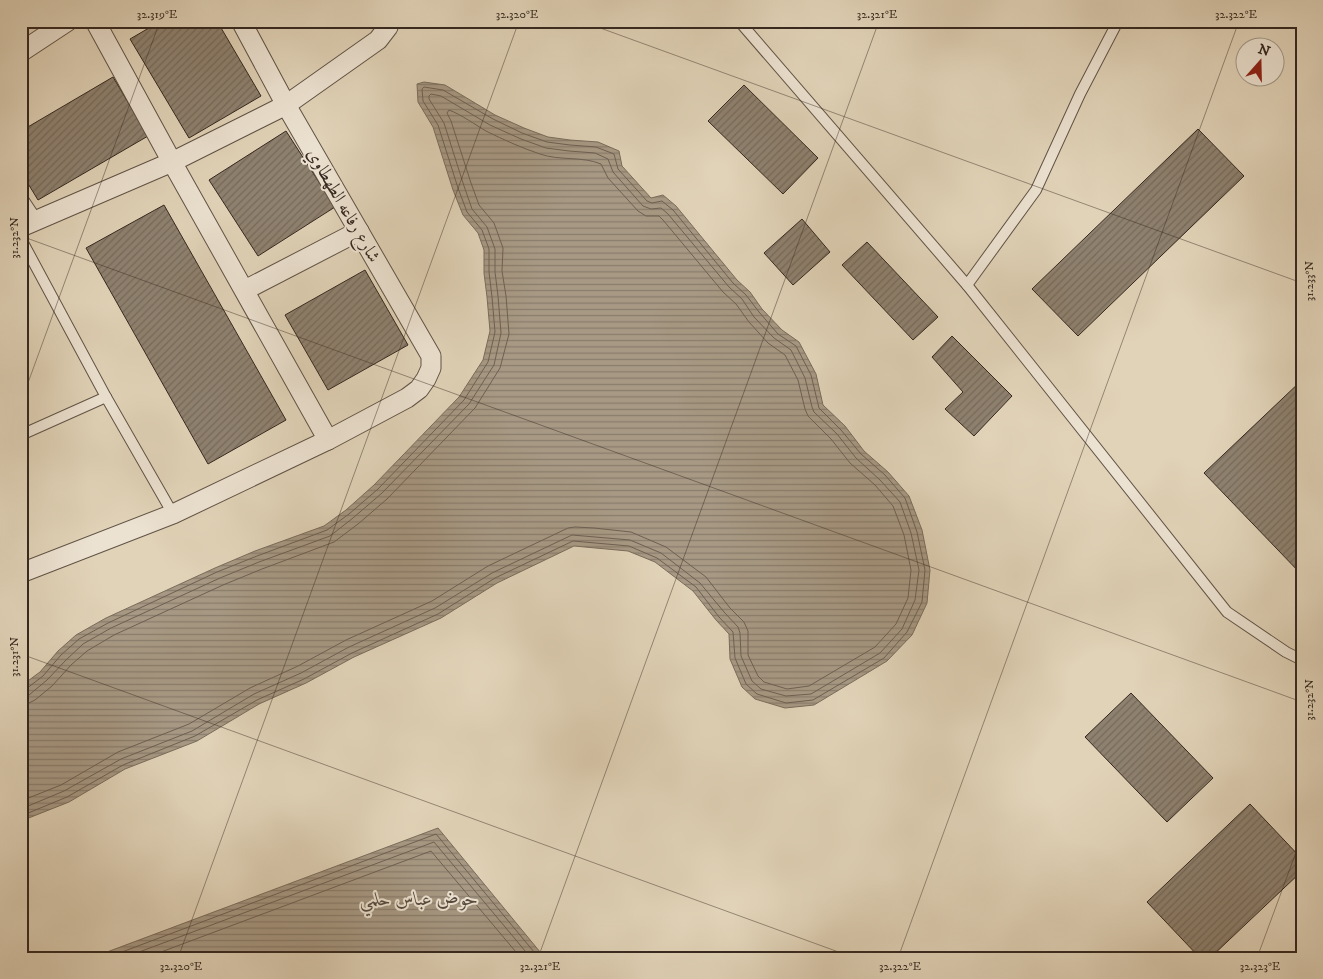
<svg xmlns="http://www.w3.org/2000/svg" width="1323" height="979" viewBox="0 0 1323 979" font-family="'IM FELL DW Pica',Amiri,serif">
<defs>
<pattern id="water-rules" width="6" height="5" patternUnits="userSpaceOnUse" patternTransform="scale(1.25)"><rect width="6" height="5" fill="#a79984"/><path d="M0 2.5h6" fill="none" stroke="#897d6c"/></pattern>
<pattern id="building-hatch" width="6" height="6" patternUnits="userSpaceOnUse" patternTransform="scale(1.25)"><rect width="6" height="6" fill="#8e816f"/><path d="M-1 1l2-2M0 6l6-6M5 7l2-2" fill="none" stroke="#756a5b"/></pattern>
</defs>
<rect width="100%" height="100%" fill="#e1d3b8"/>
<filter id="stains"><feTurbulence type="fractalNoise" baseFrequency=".004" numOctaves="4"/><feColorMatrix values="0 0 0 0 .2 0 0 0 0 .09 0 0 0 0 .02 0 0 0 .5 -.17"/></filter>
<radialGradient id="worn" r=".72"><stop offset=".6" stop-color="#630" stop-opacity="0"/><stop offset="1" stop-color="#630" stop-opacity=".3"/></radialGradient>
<g fill="url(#water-rules)" stroke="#796c5c">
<polygon points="424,82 445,85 495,115 524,128 548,137 570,140 598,142 619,151 622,166 651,198 663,195 676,206 737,280 750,292 762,309 782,330 799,342 816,374 823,405 845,426 864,451 888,472 909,496 922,530 930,570 927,603 912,635 887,661 814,705 785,708 755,699 742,687 730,659 729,634 716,620 693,591 655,562 628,551 574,546 497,583 441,618 354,657 306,683 259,704 197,741 125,769 69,802 21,821 21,686 40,672 58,651 76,635 106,618 215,568 255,551 324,526 346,510 374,485 459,397 483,360 490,331 487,297 484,273 484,250 478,233 463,215 453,190 433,127 418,102 417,84"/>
<polygon points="438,828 545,958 91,958"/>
</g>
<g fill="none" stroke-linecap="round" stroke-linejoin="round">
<g stroke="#6e6052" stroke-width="1">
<polyline points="21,690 26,689 43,676 61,655 79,639 108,623 217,572 257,556 327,530 349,514 378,489 464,400 488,362 495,332 492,297 489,272 489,249 482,230 467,212 458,188 438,125 423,101 422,89 424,87 443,90 493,119 522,133 547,142 570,145 596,147 614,154 618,169 647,201 652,203 662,201 673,210 733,283 746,295 759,312 778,334 796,346 811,375 819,408 841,430 861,454 885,475 905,498 917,532 925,570 922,602 907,632 884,658 813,700 786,703 757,694 746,684 735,658 733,632 719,617 696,587 657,558 629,546 573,541 495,578 438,614 352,653 304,679 257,700 195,736 123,765 67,797 21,816"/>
<polyline points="21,696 29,695 47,680 66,660 83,644 111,628 220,578 259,562 330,536 353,518 382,493 469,404 494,365 501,333 498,296 495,272 495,249 487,227 472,209 464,186 444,123 429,99 429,96 431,94 441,96 490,125 521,139 546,148 569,151 595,153 608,159 613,172 643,206 651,209 661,208 668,214 729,287 742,299 754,317 774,338 791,350 805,378 812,407 814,412 837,434 856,458 880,480 900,502 911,533 919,570 915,600 902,629 880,653 811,694 786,696 761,689 752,681 741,656 740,633 738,627 724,612 700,583 661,553 630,540 572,535 492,573 435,608 349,647 301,673 254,694 192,731 121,759 64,791 21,809"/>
<path d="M 21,704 L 29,703 L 35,700 L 52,686 L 71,665 L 87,651 L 114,635 L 223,585 L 262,569 L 334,542 L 358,524 L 387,499 L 475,408 L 500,368 L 509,334 L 506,296 L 502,271 L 503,248 L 494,223 L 479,205 L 471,183 L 451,121 L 447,113 L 449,110 C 462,115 474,124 486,131 C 504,140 522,148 540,154 C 560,161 582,156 601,164 L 608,178 L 638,211 L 646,216 L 659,216 L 663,220 L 723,292 L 736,304 L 749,322 L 768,343 L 785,355 L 798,380 L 805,409 L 808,416 L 831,439 L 850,463 L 875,485 L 893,506 L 904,535 L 911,570 L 908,598 L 896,624 L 875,647 L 809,686 L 787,689 L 764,682 L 758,676 L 748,655 L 748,631 L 744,622 L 730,608 L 706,577 L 666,547 L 631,532 L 594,528 L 575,527 L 568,528 L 488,566 L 432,601 L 346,640 L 298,666 L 250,688 L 189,724 L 118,752 L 61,785 L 21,801"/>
<polyline points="106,958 436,834 539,958"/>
<polyline points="123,958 434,842 531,958"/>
<polyline points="145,958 431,851 521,958"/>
</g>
</g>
<g fill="url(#building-hatch)" stroke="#352820">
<polygon points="161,21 217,21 261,96 189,138 130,39"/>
<polygon points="113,77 148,136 38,200 21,172 21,131"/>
<polygon points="744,85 818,158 783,194 708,121"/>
<polygon points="1198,129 1244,176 1078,336 1032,289"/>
<polygon points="286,131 335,207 258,256 209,180"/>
<polygon points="164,205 286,420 208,464 86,248"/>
<polygon points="802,219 830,252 793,285 764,253"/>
<polygon points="867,242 938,317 913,340 842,265"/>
<polygon points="365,270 408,345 328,390 285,315"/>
<polygon points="952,336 1012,396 974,436 945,409 963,392 932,357"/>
<polygon points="1302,380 1302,575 1204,473"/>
<polygon points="1131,693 1213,778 1167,822 1085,737"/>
<polygon points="1250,804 1302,859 1302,871 1210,958 1200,958 1147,902"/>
</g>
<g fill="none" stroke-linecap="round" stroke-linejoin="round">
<defs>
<g id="service">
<polyline points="739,21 967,285 1036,190 1080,94 1117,23 1120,21"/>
<polyline points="21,196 37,220"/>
<polyline points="21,239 106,397 173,514"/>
<polyline points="967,285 1227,612 1286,652 1302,660"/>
<polyline points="21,435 106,397"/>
</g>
<g id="minor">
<polyline points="95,21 172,162 328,440"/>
<polyline points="21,52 68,21"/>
<polyline points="21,227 172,162 286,105 378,40 388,27 390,21"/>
<polyline points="245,290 359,231"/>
<polyline points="21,573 173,514 328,440 407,398 419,389 426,379 431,368 431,356 286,105 241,21"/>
</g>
</defs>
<use href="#service" stroke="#605346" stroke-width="12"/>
<use href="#minor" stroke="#605346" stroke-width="21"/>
<use href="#service" stroke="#ece2d1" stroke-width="10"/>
<use href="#minor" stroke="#ece2d1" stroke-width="19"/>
</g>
<path fill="none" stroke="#352820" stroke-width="1" stroke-opacity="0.45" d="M 581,21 L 1302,283M 21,236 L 1302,702M 21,402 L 160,21M 21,654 L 855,958M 178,958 L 519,21M 538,958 L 879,21M 898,958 L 1239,21M 1257,958 L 1302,836"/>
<g text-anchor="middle" stroke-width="4" stroke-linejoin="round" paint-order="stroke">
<g font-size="18" fill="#352820" stroke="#ece2d1">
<text transform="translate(344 205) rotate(60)" y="6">شارع رفاعه الطهطاوي</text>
</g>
<g font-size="19" font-style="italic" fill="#574a3e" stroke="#ece2d1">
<text x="419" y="905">حوض عباس حلمي</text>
</g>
</g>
<rect width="1323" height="979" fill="none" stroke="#e1d3b8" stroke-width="55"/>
<g transform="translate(1260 62) rotate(20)"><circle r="24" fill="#ece2d1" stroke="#a3988a"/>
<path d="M0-4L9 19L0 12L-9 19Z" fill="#8f2418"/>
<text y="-8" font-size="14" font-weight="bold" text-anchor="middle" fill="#352820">N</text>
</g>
<rect x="28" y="28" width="1268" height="924" fill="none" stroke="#352820" stroke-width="2"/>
<g font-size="12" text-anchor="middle" fill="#352820">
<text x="157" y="18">32.319°E</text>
<text x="517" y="18">32.320°E</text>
<text x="877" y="18">32.321°E</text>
<text x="1236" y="18">32.322°E</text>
<text transform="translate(14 238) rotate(-90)" y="4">31.232°N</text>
<text transform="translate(1309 281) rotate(-90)" y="4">31.233°N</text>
<text transform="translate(14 657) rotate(-90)" y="4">31.231°N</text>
<text transform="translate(1309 700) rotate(-90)" y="4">31.232°N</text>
<text x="181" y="970">32.320°E</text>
<text x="540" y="970">32.321°E</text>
<text x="900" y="970">32.322°E</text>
<text x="1260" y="970">32.323°E</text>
</g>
<rect width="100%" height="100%" filter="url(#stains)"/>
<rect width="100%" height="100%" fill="url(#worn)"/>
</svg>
